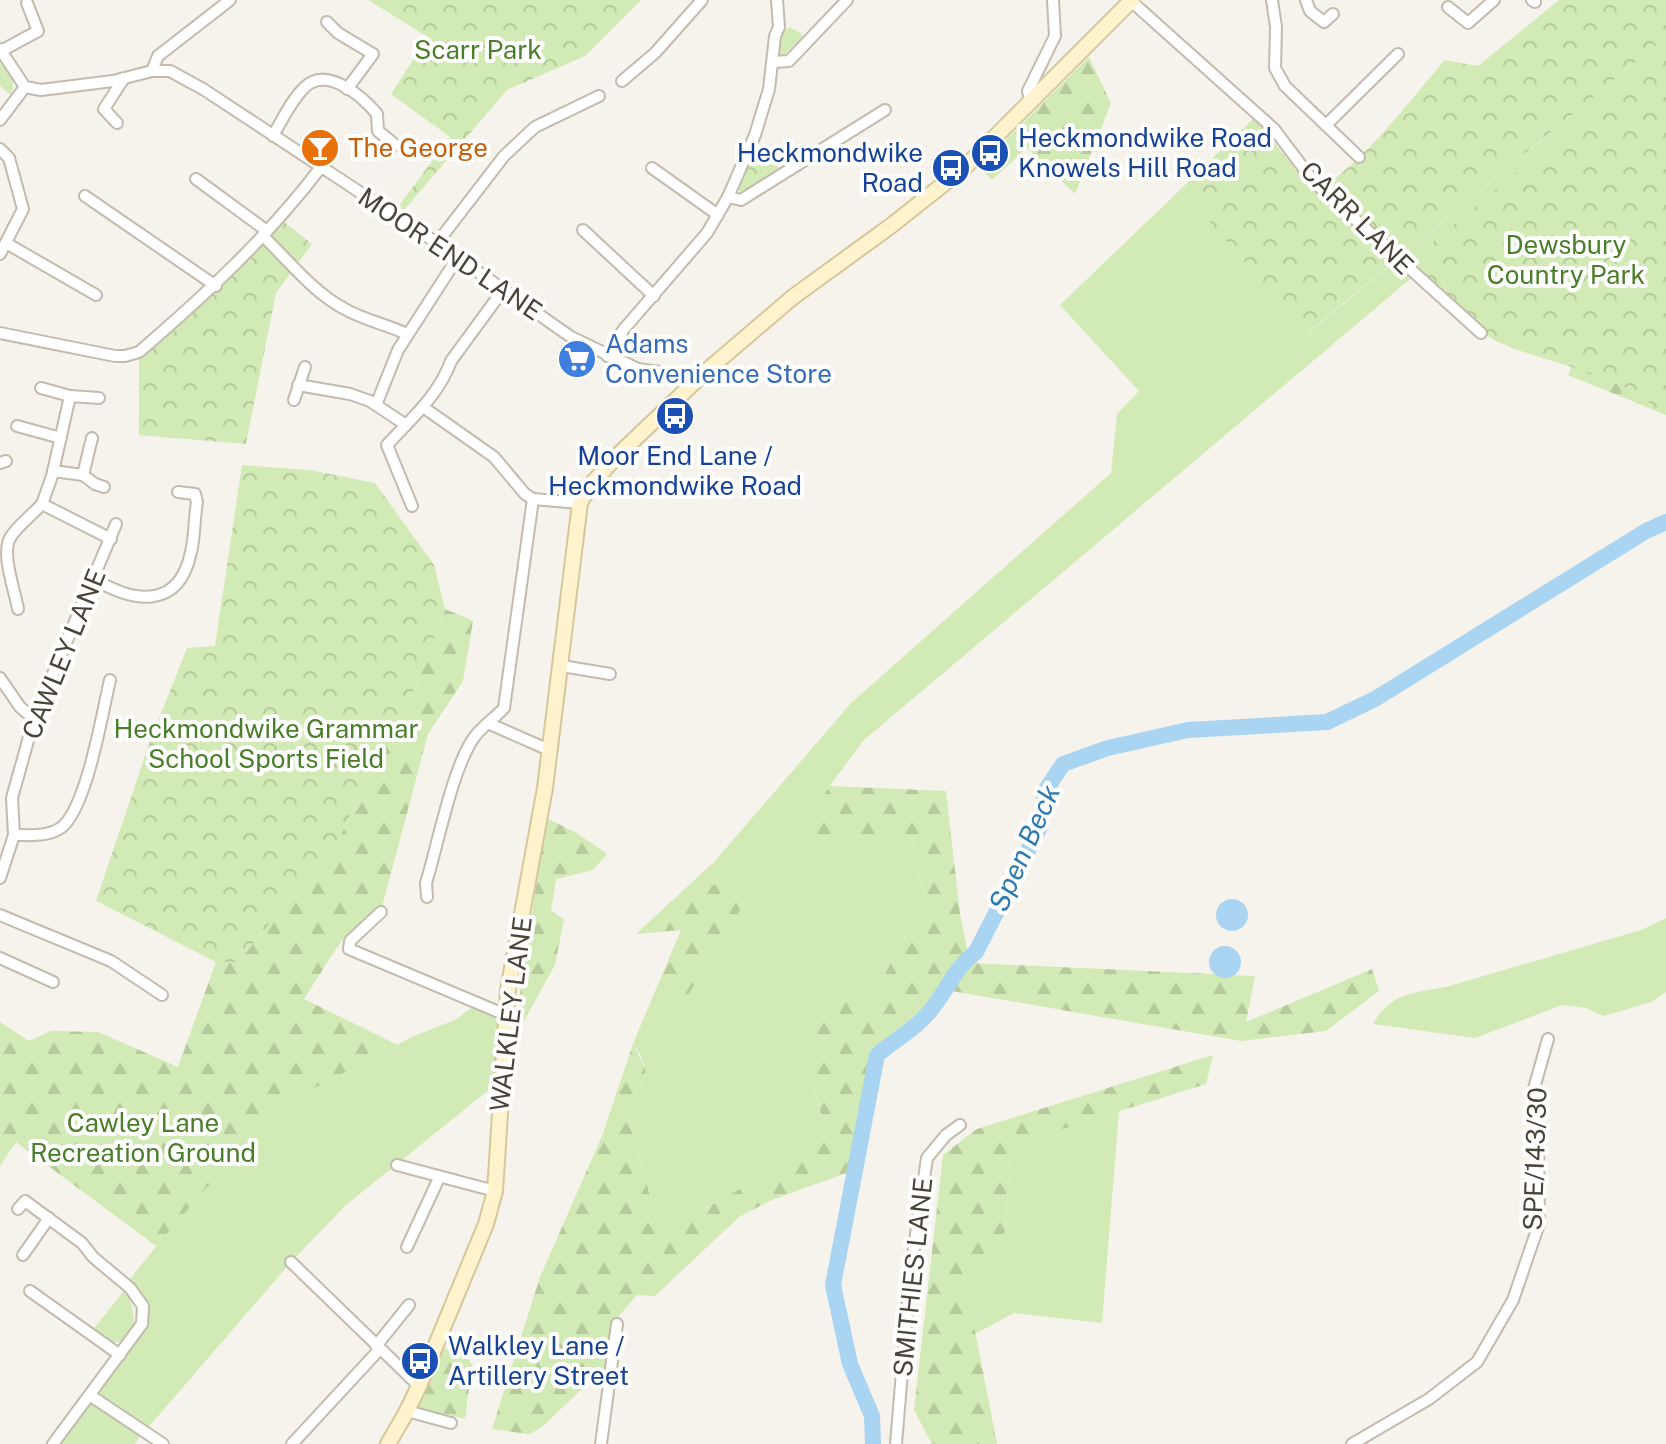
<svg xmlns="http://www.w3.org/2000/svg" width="1666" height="1444" viewBox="0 0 1666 1444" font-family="'Public Sans',sans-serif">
<defs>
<pattern id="forest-firs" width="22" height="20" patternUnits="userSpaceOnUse" patternTransform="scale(2)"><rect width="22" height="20" fill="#d2eab5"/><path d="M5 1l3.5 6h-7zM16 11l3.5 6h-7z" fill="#b6ca9c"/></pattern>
<pattern id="park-crowns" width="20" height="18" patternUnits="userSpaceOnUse" patternTransform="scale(2)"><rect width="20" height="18" fill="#d2eab5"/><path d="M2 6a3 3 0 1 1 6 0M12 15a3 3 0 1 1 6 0" fill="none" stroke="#b6ca9c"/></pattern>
</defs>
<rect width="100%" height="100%" fill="#f6f3ec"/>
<g fill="#d2eab5">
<polygon points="1666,37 1666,63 864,740 793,835 845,835 912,842 925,902 872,997 841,1001 812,1081 823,1121 798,1156 671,1228 656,1218 628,1115 646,1070 640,1054 633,1044 648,1008 685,1000 728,877 636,934 715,861 851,703 1111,473 1117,414 1139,391 1060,305 1181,189 1308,333"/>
<path d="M 0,63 C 8,72 17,82 11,95 L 0,86 Z"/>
<path d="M 1666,918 L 1666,992 L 1652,1002 L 1603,1016 L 1586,1008 L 1562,1005 L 1475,1038 L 1373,1024 C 1389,994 1415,992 1446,987 L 1641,930 Z"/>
<polygon points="478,1003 506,1015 501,1080 346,1205 291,1262 134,1444 53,1444 142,1324 142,1306 126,1284 186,1209 254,1133 318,1086 414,1036 455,1020"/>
<polygon points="1119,1111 1102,1323 1014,1313 975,1334 963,1269 1004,1240 1012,1145"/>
<polygon points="124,1291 131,1300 135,1328 124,1342 115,1342 91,1332"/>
</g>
<g fill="url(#forest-firs)">
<polygon points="1089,57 1111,103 1075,194 1027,148 992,180 979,167"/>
<polygon points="1579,349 1666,382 1666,415 1568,375"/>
<polygon points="445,609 473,621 463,681 428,734 382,907 341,941 304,999 398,1045 318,1086 254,1133 156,1246 16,1142 0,1166 0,1022 29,1041 51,1031 98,1032 178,1067 216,962 238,962 338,840 414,690"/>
<polygon points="830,786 946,791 960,914 970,963 1255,976 1246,1022 1372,969 1379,991 1326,1031 1241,1041 946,990 875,1048 849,1172 772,1200 739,1217 655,1296 637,1295 611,1325 609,1363 541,1428 529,1434 492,1429 540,1277 602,1136 633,1044 646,1070 628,1115 656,1218 671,1228 798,1156 823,1121 812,1081 816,1028 841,1001 872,997 925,902 912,842 845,835 793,835"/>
<polygon points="546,818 575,832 607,854 593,870 556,879 551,911 564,919 555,965 513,1041"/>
<polygon points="728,876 752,890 685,1000 648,1008 681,930 636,934"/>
<polygon points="1213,1055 1206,1084 1012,1145 1004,1240 963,1269 997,1444 932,1444 914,1410 943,1155 977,1129"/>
<polygon points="444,1348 466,1355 472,1365 465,1419 418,1407"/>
</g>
<g fill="url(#park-crowns)">
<polygon points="368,0 641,0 585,56 507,90 398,217 392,215 450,137 391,94 428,37"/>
<path d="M 1559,0 L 1666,0 L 1666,37 L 1307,333 L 1181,189 L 1254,118 L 1314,192 C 1361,167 1409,101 1445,60 L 1478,66 Z"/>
<path d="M 789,27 L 801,33 L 802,37 L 783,56 L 779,53 C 777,40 779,35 789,27 Z"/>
<path d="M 1666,48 L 1666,410 L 1656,409 C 1629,377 1545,362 1505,345 C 1467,329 1435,293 1404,266 Z"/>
<polygon points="761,144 767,158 780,168 742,194 737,188"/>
<polygon points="279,218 312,244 276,293 246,444 139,435 139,352"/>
<polygon points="242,465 309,470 375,483 434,565 445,609 414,690 338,840 238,962 216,962 96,901 149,744 187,648 215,646"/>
</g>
<g fill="#a9d4f2">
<circle cx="1232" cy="915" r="16"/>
<circle cx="1225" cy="962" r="16"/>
</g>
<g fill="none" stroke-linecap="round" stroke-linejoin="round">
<path stroke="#a9d4f2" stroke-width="16" d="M 873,1444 L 872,1416 L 850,1364 L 833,1285 L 877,1055 C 896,1039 920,1026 934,1006 C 950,985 954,969 976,952 L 1041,825 L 1045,791 L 1063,764 L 1108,748 L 1188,730 L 1327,722 L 1375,699 L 1646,531 L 1666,522"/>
<defs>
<g id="street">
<polyline points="1272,0 1276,27 1275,68 1285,86 1359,157"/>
<polyline points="1306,0 1310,11 1324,22 1333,14"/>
<polyline points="1532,0 1535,2"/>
<polyline points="1131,1 1274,129 1314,182 1481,333"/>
<polyline points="1448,7 1468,23 1494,0"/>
<polyline points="327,22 338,33 373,54 347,89"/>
<polyline points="0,49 25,87 41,90 113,81 152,71 170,71 203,89 437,243 571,337 638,369 681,375 704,373"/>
<polyline points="1,51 38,31 27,3"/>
<polyline points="774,62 789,61 847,0"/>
<polyline points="152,71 158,56 230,0"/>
<polyline points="622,81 655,53 702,0"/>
<polyline points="1031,104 1028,91 1055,36 1053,0"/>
<polyline points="0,120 25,87"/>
<polyline points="117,123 104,109 124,78"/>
<polyline points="1326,125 1398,54"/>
<path d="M 273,136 C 282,120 291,101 304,88 C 326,65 362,96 377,114 L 378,131 L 394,144 L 387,154"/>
<polyline points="0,149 9,158 23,209 0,254"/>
<polyline points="652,168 718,215"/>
<polyline points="196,179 267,231"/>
<polyline points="85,196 216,286"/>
<polyline points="728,197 741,200 885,110"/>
<polyline points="583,230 654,296"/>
<path d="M 263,236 C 288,260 312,291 343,308 C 363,320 386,324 407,334"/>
<polyline points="6,243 96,295"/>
<polyline points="437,243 504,156 535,127 599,96"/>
<path d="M 0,333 L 115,356 L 125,356 L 139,352 C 205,295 268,237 321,167"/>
<polyline points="607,356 624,329 707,233 728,197 755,135 769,89 775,36 779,27 777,0"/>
<polyline points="298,385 350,394 370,401 406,425"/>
<polyline points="41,388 70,396"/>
<polyline points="99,398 70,396 52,476 42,504 111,539"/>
<polyline points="294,400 305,367"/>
<polyline points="376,405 398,350 458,257"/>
<polyline points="423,407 494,457 525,494 533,499 580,503"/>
<polyline points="17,426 61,438"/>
<polyline points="0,463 6,461"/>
<polyline points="53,471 83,475 92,438"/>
<polyline points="83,475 95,484 104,487"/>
<path d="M 412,506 L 387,445 C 411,419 439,395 451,361 L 503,290"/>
<path d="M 94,579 C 134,603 179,610 191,552 C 195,536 194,519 197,502 L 195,494 L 178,492"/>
<path d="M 18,609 C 15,591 1,554 10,538 C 17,526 32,515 42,504"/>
<polyline points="562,666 610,674"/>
<polyline points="0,678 20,707 34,719"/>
<polyline points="490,724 549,750"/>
<path d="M 14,835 C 30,835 49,837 62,827 C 87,806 102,714 110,680"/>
<polyline points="0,878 14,835 12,798 34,719 116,524"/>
<path d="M 427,897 L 426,883 C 438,844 452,770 473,739 C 480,728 494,719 504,708 L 533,499"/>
<polyline points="381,912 350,941 349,949 506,1015"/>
<polyline points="0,915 111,961 162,995"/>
<polyline points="0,958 53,982"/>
<polyline points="397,1165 495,1191"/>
<polyline points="18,1209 25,1201 82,1243 93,1257 130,1288 143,1306 142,1324 53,1444"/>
<polyline points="407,1247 439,1178"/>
<polyline points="23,1255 49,1218"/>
<polyline points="291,1262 419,1386"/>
<polyline points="30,1291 120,1355"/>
<polyline points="376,1346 409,1305"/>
<polyline points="91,1396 163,1444"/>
<polyline points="407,1411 451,1423"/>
<polyline points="292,1444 379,1350"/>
<polyline points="601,1444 617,1324"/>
<polyline points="896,1444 910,1276 927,1158 946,1135 960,1125"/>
<polyline points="1352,1444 1429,1399 1477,1362 1513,1300 1539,1224 1538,1140 1533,1092 1548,1039"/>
</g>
<polyline id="secondary" points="388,1444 407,1411 419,1386 486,1224 495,1191 508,990 545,788 580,503 589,487 615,458 704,373 793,297 892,225 965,167 1132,0"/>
</defs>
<use href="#street" stroke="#c2bbae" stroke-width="14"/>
<use href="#secondary" stroke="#d6c79b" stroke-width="18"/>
<use href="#street" stroke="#fff" stroke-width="10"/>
<use href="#secondary" stroke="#fff3cd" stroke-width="14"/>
</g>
<defs>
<symbol id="bar-disc" viewBox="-11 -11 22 22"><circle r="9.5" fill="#e8710a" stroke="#fff"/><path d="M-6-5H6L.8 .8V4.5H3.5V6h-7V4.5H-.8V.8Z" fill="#fff"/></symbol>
<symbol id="bus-disc" viewBox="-11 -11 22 22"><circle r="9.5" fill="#1a4fb4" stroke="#fff"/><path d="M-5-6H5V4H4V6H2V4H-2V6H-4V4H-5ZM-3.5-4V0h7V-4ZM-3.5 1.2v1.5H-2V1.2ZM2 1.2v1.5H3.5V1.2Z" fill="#fff"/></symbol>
<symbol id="supermarket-disc" viewBox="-11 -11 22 22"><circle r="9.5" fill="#3f7fe0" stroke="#fff"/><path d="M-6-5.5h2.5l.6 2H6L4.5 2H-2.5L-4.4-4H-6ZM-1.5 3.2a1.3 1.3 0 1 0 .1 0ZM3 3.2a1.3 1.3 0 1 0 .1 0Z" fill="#fff"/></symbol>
</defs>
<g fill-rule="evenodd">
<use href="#bar-disc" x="298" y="126" width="44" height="44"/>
<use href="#bus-disc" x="968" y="131" width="44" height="44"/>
<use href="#bus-disc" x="929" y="146" width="44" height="44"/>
<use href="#supermarket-disc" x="555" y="337" width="44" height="44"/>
<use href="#bus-disc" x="653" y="394" width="44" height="44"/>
<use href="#bus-disc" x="398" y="1339" width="44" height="44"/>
</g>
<g text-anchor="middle" stroke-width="8" stroke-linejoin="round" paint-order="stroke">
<g font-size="26" fill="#4a7f2a" stroke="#fff">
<text x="478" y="59">Scarr Park</text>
<text x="1566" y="254">Dewsbury<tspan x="1566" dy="30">Country Park</tspan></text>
<text x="266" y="738">Heckmondwike Grammar<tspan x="266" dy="30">School Sports Field</tspan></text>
<text x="143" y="1132">Cawley Lane<tspan x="143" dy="30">Recreation Ground</tspan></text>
</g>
<g font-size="26" fill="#164399" stroke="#fff" text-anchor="start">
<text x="1018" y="147">Heckmondwike Road<tspan x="1018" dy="30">Knowels Hill Road</tspan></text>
<text x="923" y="162" text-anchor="end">Heckmondwike<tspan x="923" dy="30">Road</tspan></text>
<text x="675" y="465" text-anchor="middle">Moor End Lane /<tspan x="675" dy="30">Heckmondwike Road</tspan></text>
<text x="448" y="1355">Walkley Lane /<tspan x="448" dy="30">Artillery Street</tspan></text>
</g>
<g font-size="26" fill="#c56008" stroke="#fff" text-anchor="start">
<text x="348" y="157">The George</text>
</g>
<g font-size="26" fill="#4b4439" stroke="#fff">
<text transform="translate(1357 218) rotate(45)" y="9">CARR LANE</text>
<text transform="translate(450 254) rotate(34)" y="9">MOOR END LANE</text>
<text transform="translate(64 654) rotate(-68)" y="9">CAWLEY LANE</text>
<text transform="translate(511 1014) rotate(-83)" y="9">WALKLEY LANE</text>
<text transform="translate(1535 1159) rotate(-88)" y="9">SPE/143/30</text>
<text transform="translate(913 1277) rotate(-84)" y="9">SMITHIES LANE</text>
</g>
<g font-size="26" fill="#366cbe" stroke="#fff" text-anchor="start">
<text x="605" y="353">Adams<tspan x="605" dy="30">Convenience Store</tspan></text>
</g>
<g font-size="28" font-style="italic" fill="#2e7ab2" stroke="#fff">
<text transform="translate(1024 848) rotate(-66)" y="10">Spen Beck</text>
</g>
</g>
</svg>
